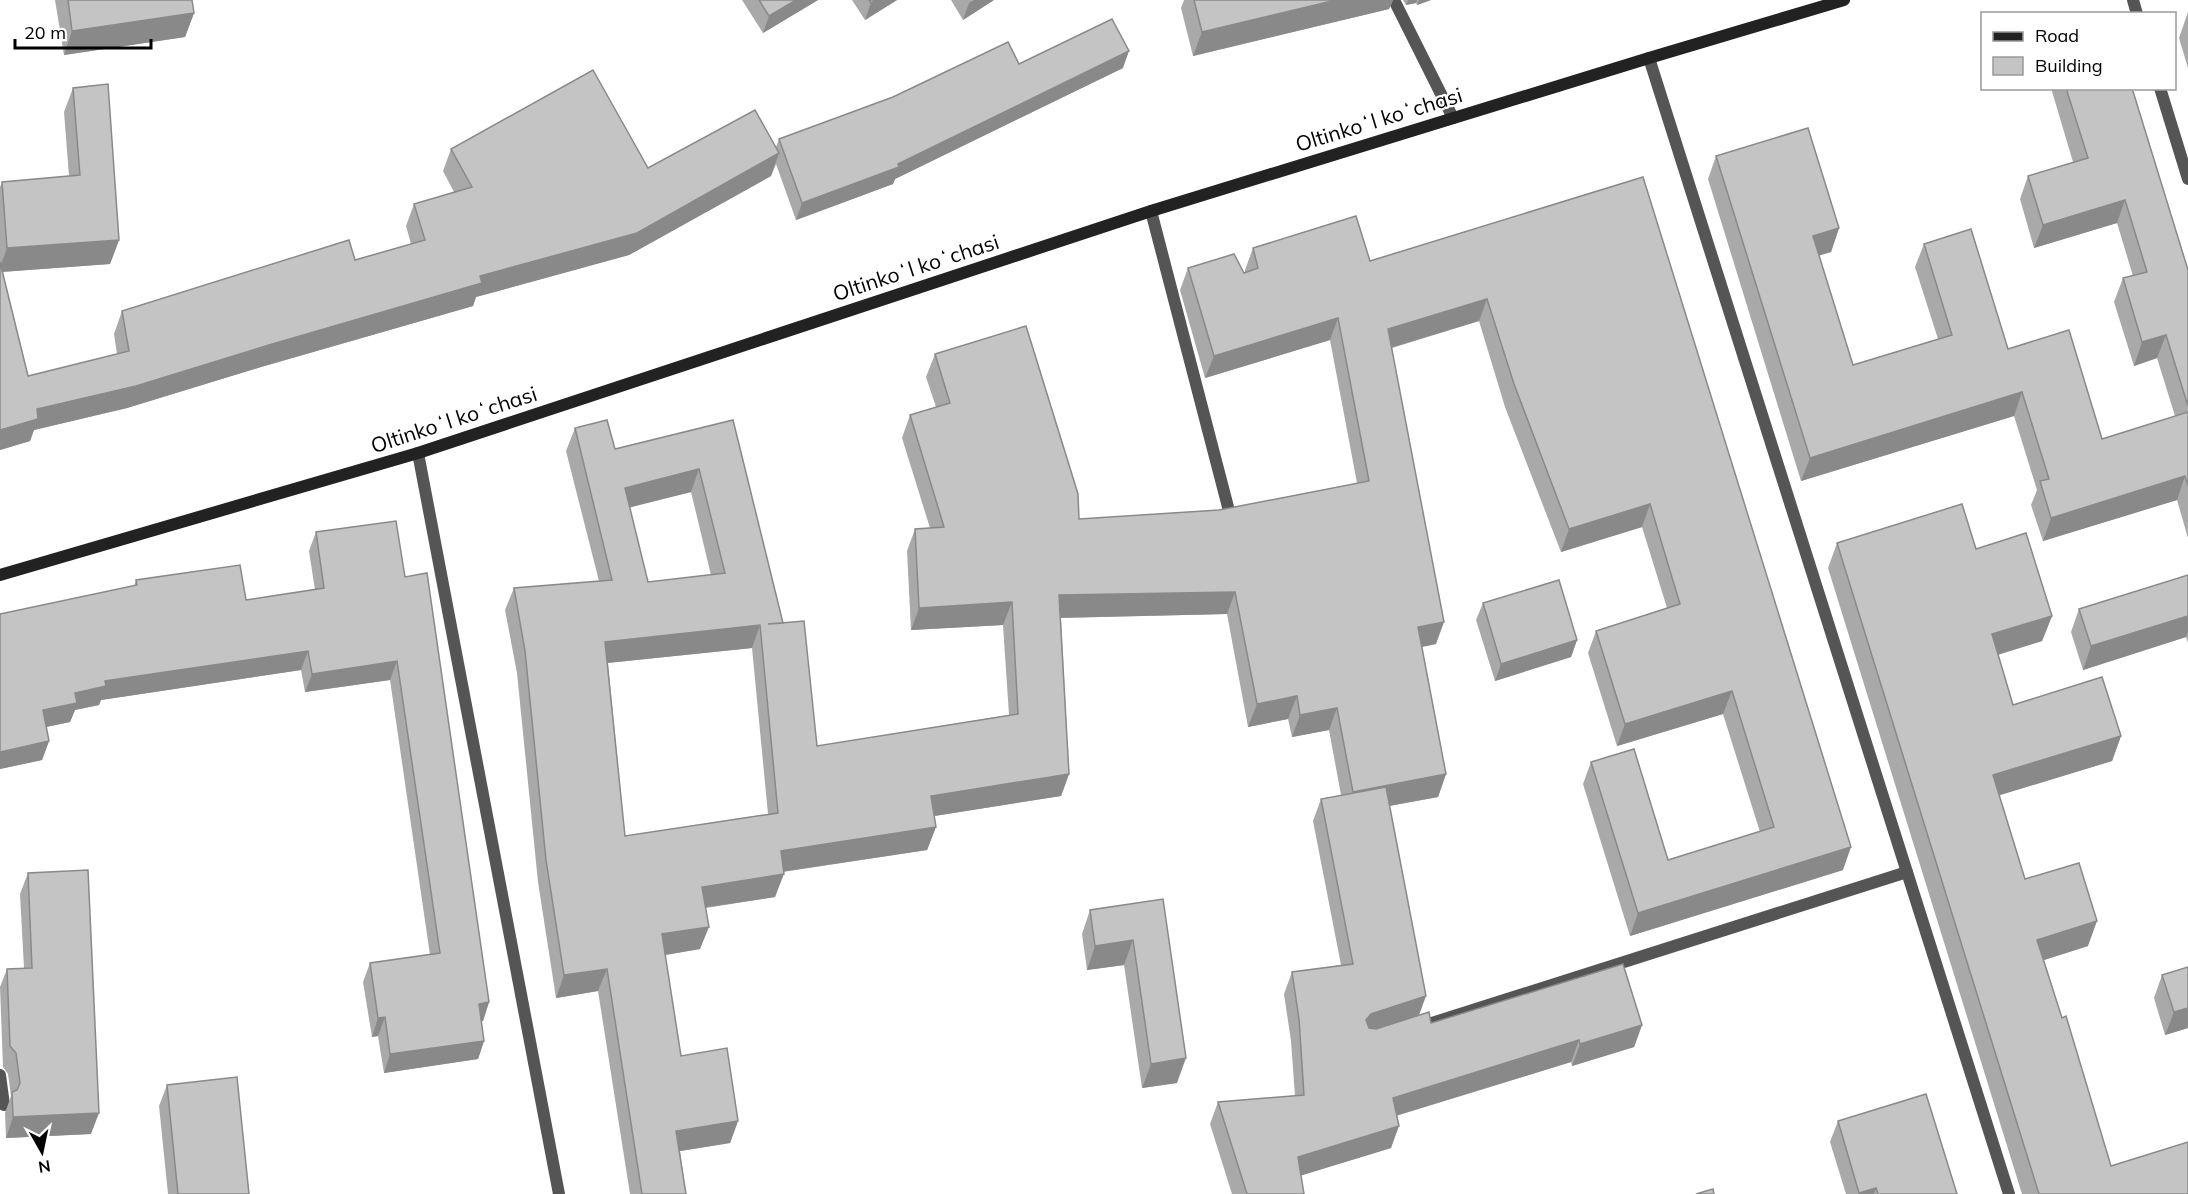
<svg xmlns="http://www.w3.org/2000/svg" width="2188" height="1194" viewBox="0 0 2188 1194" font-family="Mulish,sans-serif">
<rect width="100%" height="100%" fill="#fff"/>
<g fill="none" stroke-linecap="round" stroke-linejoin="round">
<g stroke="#555" stroke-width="12">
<polyline points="1151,211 1228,507"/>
<polyline points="0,1075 4,1105"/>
</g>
<g stroke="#555" stroke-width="12">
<polyline points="1394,0 1453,118"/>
<polyline points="2133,0 2137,14"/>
<polyline points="1649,58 2009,1194"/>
<polyline points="2160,88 2188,179"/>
<polyline points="418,453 559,1194"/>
<polyline points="1416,1028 1907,872"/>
</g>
<polyline stroke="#222" stroke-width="12" points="0,575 418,453 1151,211 1649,58 1844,0"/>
</g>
<g fill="#a9a9a9" fill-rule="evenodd">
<polygon points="55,0 192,0 194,13 185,37 64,55"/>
<polygon points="742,0 818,0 763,33"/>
<polygon points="852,0 897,0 865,20"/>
<polygon points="951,0 994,0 963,20"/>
<polygon points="1184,0 1393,0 1389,9 1193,56 1181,8"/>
<polygon points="1403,0 1431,0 1417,5 1416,3 1406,5"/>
<polygon points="2188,12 2188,68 2179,38"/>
<polygon points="1019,64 1123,68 895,179 893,184 796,220 776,164 771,176 629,255 476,297 473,306 261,367 127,408 34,430 30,441 0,450 0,187 2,182 69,176 64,112 73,88 119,240 110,264 2,272 28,376 117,354 114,334 122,311 355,260 411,244 406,226 414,204 454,192 443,171 451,149 648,168 776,147 779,139"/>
<polygon points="2051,88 2132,88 2188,270 2188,538 2177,500 2043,541 2031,505 2037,490 2014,416 1801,481 1708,179 1716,156 1839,228 1831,252 1819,255 1853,365 1938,339 1915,267 1924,244 2008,349 2102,439 2175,416 2157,358 2134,366 2114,302 2123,278 2133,276 2117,223 2034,248 2020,199 2028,176 2073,162"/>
<path d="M 1643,177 L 1843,870 L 1630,936 L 1583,784 L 1591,762 L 1668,860 L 1760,832 L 1723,714 L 1617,746 L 1588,653 L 1596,631 L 1667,608 L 1642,527 L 1561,552 L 1505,407 L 1479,321 L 1392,348 L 1436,644 L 1422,647 L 1446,774 L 1438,797 L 1389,806 L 1419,1016 L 1431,1023 L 1642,1025 L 1634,1047 L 1572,1066 L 1571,1062 L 1396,1116 L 1391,1148 L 1301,1175 L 1304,1194 L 1232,1194 L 1210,1124 L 1218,1102 L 1295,1096 L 1291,1041 L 1284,994 L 1292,972 L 1341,965 L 1313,821 L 1321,799 L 1341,795 L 1329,730 L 1292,737 L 1288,719 L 1248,727 L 1227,614 L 1061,618 L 1069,774 L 1061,796 L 934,816 L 936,827 L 927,850 L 783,872 L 775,897 L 706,908 L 700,949 L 665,955 L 681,1056 L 738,1121 L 730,1143 L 680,1151 L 686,1194 L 630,1194 L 598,991 L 556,998 L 538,882 L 517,673 L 505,610 L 514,588 L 599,581 L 566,451 L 575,428 L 615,449 L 733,420 L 783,623 L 817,746 L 1009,715 L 1003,625 L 911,630 L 907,551 L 915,529 L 930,528 L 902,438 L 910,415 L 936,407 L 926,377 L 935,354 L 1079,519 L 1219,510 L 1357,483 L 1330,340 L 1205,378 L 1180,290 L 1188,268 L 1244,273 L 1245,272 L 1245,270 L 1253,248 L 1370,261 ZM 691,492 L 711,575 L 648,582 L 629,507 ZM 752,648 L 768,814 L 625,836 L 608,663 Z"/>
<polygon points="316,532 405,577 489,1002 483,1021 481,1021 484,1041 478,1059 384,1073 378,1036 372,1037 363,982 370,963 430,955 390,680 305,692 301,670 101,700 99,705 75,710 70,722 46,727 49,741 42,760 0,769 134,586 136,580 246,600 315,590 309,551"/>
<polygon points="1837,543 1976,549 2052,616 2042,641 1998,655 2013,705 2121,736 2112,761 1999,795 2025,879 2088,946 2044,960 2062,1018 2111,1166 2188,1194 2022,1194 1828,568"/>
<polygon points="2188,575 2188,643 2186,637 2083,670 2071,632 2079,609"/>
<polygon points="1483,603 1577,640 1571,657 1495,681 1476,620"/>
<polygon points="28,873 91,1134 6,1138 5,1113 11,1096 8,1074 3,1067 0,987 7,969 24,968 20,894"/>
<polygon points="1163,899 1177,1083 1142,1088 1124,965 1087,970 1082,934 1090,910"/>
<polygon points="2162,975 2188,1028 2165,1035 2154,998"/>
<polygon points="167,1085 249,1194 168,1194 159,1106"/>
<polygon points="1838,1121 1957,1194 1846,1194 1830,1142"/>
</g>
<g fill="#898989">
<polygon points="796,0 818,0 763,33 769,16"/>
<polygon points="876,0 897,0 865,20 871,3"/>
<polygon points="974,0 994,0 963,20 969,3"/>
<polygon points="1336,0 1393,0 1389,9 1193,56 1202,32"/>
<polygon points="1408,0 1417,0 1416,3 1406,5"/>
<polygon points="1419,0 1431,0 1417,5"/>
<polygon points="194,13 185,37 64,55 72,31"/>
<polygon points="1129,51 1123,68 895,179 893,184 796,220 802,203 898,164"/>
<polygon points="779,153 771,176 629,255 476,297 473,306 261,367 127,408 34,430 30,441 0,450 0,430 37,409 480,276"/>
<polygon points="2125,200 2117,223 2034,248 2043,225"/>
<polygon points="1839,228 1831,252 1805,260 1813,236"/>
<polygon points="119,240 110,264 0,272 0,267 7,248"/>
<polygon points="1487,299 1479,321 1380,351 1388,329"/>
<polygon points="1338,318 1330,340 1205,378 1214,356"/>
<polygon points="2166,335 2157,358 2134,366 2142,342"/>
<polygon points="2022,392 2014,416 1801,481 1810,458"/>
<polygon points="699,469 691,492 616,511 625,488"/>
<polygon points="2185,476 2177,500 2043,541 2051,518"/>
<polygon points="1650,504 1642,527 1561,552 1569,529"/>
<polygon points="1235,592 1227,614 1051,618 1059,595"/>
<polygon points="1012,602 1003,625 911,630 919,608"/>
<polygon points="2052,616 2042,641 1983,659 1992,634"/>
<polygon points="2188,616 2188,632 2186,637 2083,670 2091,646"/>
<polygon points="1444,622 1436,644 1410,649 1418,627"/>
<polygon points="760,625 752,648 597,664 605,642"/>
<polygon points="1577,640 1571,657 1495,681 1501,664"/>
<polygon points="308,651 301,670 101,700 99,705 75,710 70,722 36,729 43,710 75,693 105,681"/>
<polygon points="397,661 390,680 305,692 312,674"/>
<polygon points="1732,691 1723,714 1617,746 1625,724"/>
<polygon points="1297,696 1288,719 1248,727 1257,704"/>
<polygon points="1337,708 1329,730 1292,737 1300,715"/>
<polygon points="2121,736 2112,761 1984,800 1993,775"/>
<polygon points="49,741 42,760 0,769 0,752"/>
<polygon points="1069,774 1061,796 922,818 931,796"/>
<polygon points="1446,774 1438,797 1345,814 1353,792"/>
<polygon points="936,827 927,850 773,873 781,851"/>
<polygon points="1851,847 1843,870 1630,936 1638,913"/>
<polygon points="784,874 775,897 694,909 702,887"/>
<polygon points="2097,921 2088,946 2028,965 2037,940"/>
<polygon points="709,927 700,949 653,957 662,934"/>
<polygon points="1133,940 1124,965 1087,970 1095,946"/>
<polygon points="607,969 598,991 556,998 564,975"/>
<polygon points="1426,996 1418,1018 1358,1042 1366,1020 1371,1014"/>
<polygon points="489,1002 483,1021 472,1023 479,1004"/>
<polygon points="2188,1008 2188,1028 2165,1035 2174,1012"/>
<polygon points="385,1017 378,1036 372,1037 378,1018"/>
<polygon points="1642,1025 1634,1047 1572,1066 1580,1044"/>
<polygon points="1579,1040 1571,1062 1385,1119 1393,1098"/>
<polygon points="484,1041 478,1059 384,1073 390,1054"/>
<polygon points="1186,1058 1177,1083 1142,1088 1151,1064"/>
<polygon points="99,1113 91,1134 6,1138 13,1117"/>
<polygon points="738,1121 730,1143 668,1153 676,1131"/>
<polygon points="1399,1126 1391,1148 1290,1179 1298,1157"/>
<polygon points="1876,1188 1874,1194 1859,1194 1859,1193"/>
</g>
<g fill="#c4c4c4" stroke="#898989" stroke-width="1.5" fill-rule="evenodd">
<polygon points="68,0 192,0 194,13 72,31"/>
<polygon points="759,0 796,0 769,16"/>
<polygon points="869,0 876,0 871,3"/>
<polygon points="1194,0 1336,0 1202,32"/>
<polygon points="1112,19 1129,51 898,164 899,167 802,203 779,139 893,97 1008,42 1019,64"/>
<polygon points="593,70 648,168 755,110 779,153 637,233 480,276 482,283 269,345 136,386 37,409 38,419 0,430 0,262 28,376 129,351 122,311 349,240 355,260 425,240 414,204 472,187 451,149"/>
<polygon points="108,84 119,240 7,248 2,182 80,175 73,88"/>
<polygon points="2066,88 2132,88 2188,270 2188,406 2166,335 2142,342 2123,278 2147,272 2125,200 2043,225 2028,176 2088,158"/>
<polygon points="1808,128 1839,228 1813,236 1853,365 1952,335 1924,244 1971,229 2008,349 2069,330 2102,439 2188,412 2188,486 2185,476 2051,518 2040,481 2049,479 2022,392 1810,458 1716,156"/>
<path d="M 1643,177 L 1851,847 L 1638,913 L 1591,762 L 1634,749 L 1668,860 L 1774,827 L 1732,691 L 1625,724 L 1596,631 L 1680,604 L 1650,504 L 1569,529 L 1514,384 L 1487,299 L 1388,329 L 1444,622 L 1418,627 L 1446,774 L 1353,792 L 1337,708 L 1300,715 L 1297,696 L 1257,704 L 1235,592 L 1059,595 L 1069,774 L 931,796 L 936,827 L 781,851 L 784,874 L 702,887 L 709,927 L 662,934 L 681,1056 L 727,1048 L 738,1121 L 676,1131 L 686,1194 L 642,1194 L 607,969 L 564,975 L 546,860 L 525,651 L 514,588 L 612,580 L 575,428 L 607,420 L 615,449 L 733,420 L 783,623 L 768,624 L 804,621 L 817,746 L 1018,714 L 1012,602 L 919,608 L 915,529 L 944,527 L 910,415 L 950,403 L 935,354 L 1026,326 L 1078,494 L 1079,519 L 1219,510 L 1369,481 L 1338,318 L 1214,356 L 1188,268 L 1234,254 L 1244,273 L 1258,268 L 1253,248 L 1356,216 L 1370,261 ZM 699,469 L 725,573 L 648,582 L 625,488 ZM 760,625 L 778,813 L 625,836 L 605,642 Z"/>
<polygon points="1962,504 1976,549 2026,533 2052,616 1992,634 2013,705 2102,677 2121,736 1993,775 2025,879 2079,863 2097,921 2037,940 2062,1018 2066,1016 2111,1166 2188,1142 2188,1194 2039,1194 1837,543"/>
<polygon points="396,521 405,577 427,573 489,1002 479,1004 484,1041 390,1054 385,1017 378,1018 370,963 440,953 397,661 312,674 308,651 105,681 106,686 75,693 77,703 43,710 49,741 0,752 0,614 137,585 136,580 240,565 246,600 324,588 316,532"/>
<polygon points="2188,575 2188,616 2091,646 2079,609"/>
<polygon points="1559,580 1577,640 1501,664 1483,603"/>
<polygon points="1386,787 1426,996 1371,1014 1366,1020 1369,1028 1376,1029 1429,1012 1431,1023 1623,964 1642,1025 1580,1044 1579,1040 1393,1098 1399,1126 1298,1157 1304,1194 1247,1194 1218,1102 1304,1095 1299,1019 1292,972 1353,964 1321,799"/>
<polygon points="88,870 99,1113 13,1117 12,1092 17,1090 20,1083 16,1053 10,1046 7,969 32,968 28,873"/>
<polygon points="1163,899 1186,1058 1151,1064 1133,940 1095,946 1090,910"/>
<polygon points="2188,967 2188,1008 2174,1012 2162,975"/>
<polygon points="237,1077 249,1194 178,1194 167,1085"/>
<polygon points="1926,1094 1957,1194 1878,1194 1876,1188 1859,1193 1838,1121"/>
<polygon points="1713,1189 1714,1194 1696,1194"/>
</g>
<g text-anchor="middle" stroke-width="4.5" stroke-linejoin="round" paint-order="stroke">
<g font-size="21" fill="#000" stroke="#fff">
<text transform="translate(1379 120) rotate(-17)" y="7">Oltinkoʻl koʻchasi</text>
<text transform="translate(916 268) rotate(-18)" y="7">Oltinkoʻl koʻchasi</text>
<text transform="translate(454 420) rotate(-18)" y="7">Oltinkoʻl koʻchasi</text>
</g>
</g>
<rect x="1981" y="12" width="195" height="78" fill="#ffffff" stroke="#999999" stroke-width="1.5"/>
<rect x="1993" y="32" width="30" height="9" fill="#222222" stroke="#999999" stroke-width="1.5"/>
<text x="2035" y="42" font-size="18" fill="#000000">Road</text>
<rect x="1993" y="57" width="30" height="18" fill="#c4c4c4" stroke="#999999" stroke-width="1.5"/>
<text x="2035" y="72" font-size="18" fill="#000000">Building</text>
<g transform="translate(42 1152) rotate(171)" stroke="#ffffff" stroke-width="4.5" paint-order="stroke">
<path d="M0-4.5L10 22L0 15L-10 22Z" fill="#000000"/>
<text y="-9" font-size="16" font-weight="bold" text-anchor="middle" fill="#000000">N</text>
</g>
<path d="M15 39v9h136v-9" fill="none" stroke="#000000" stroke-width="3"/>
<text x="24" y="39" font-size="18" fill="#000000" stroke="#ffffff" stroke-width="4.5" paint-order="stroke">20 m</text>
</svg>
